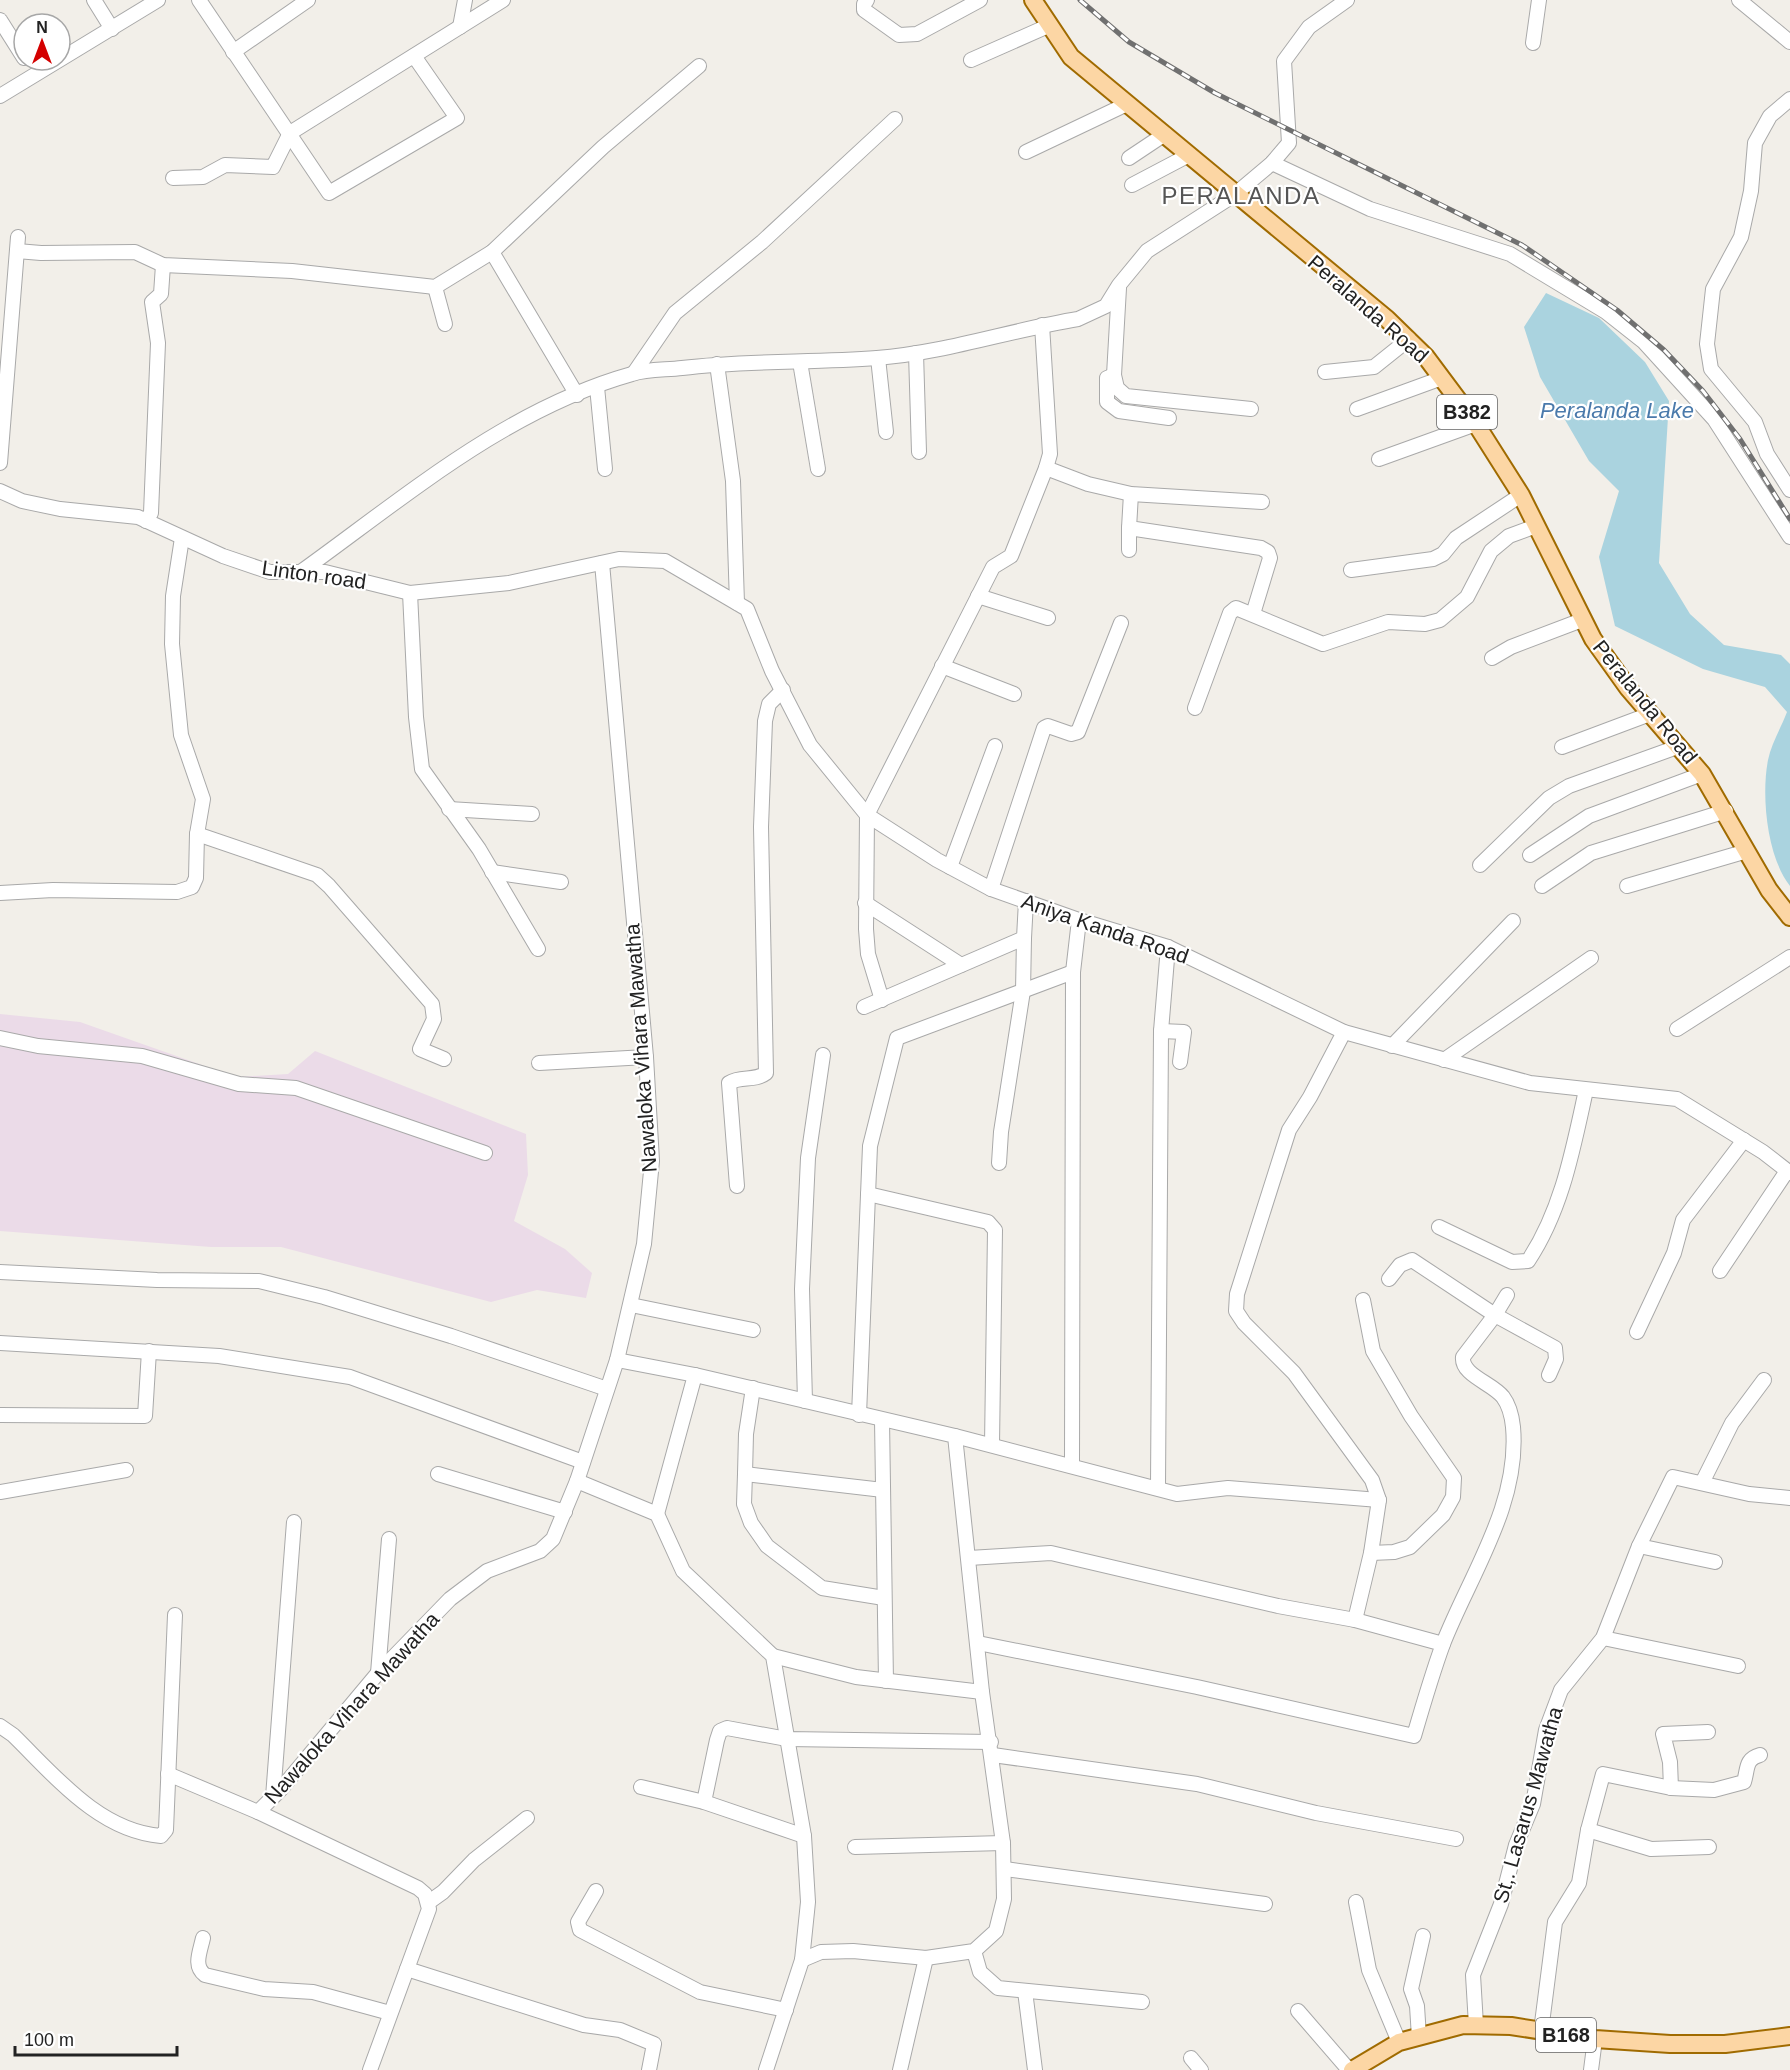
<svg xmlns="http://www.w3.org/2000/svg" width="1790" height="2070" viewBox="0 0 1790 2070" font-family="Arial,sans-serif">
<rect width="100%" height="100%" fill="#f2efe9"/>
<polygon fill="#ebdbe8" points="0,1014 80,1022 236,1077 288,1074 315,1051 526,1134 528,1175 514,1221 565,1249 592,1273 586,1298 537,1290 491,1302 281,1247 211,1247 0,1231"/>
<path fill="#aad3df" d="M 1546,293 L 1599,318 L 1645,362 L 1669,401 L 1659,563 L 1690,614 L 1724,645 L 1781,655 L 1790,664 L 1790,886 C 1767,857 1761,796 1768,760 C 1771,744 1781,728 1787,712 L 1765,687 L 1703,669 L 1615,626 L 1599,557 L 1619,491 L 1589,461 L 1540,377 L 1524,327 Z"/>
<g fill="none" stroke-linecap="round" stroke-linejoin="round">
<defs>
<g id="minor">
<polyline points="94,0 112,29"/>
<polyline points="199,0 329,193 457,118 414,56"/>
<polyline points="867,0 864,4 864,10 899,35 917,34 980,0"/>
<polyline points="1739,0 1790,42"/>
<polyline points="0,20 24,58"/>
<polyline points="460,27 465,0"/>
<polyline points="1533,43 1539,0"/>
<polyline points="233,52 308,0"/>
<polyline points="971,60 1048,26"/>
<polyline points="0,96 158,0"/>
<polyline points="1790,99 1770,116 1755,143 1751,191 1741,237 1713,289 1707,344 1711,369 1755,422 1767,454 1790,490"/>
<polyline points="1026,152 1127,104"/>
<polyline points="1129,158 1165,134"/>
<polyline points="1272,163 1370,209 1510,254 1606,312 1644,342 1714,419 1790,537"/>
<polyline points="173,178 203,177 225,165 273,167 290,133 503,0"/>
<polyline points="1132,185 1189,155"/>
<polyline points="17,251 41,253 135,252 163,265 292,271 435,287 492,252 603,147 699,66"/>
<polyline points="492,252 577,395"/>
<polyline points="435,287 445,324"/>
<polyline points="1119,288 1114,375 1117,388 1126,396 1251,409"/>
<polyline points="916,353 919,452"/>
<polyline points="878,358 886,432"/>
<polyline points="800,362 818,469"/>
<polyline points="717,364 733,481 737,603"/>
<polyline points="1325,372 1374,367 1409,339"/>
<polyline points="634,373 675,313 762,242 895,119"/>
<polyline points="1114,375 1107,378 1107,402 1119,411 1169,418"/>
<polyline points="597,387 605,469"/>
<polyline points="1357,409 1442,378"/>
<polyline points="1379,459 1476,424"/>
<polyline points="0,463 18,237"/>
<polyline points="1046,468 1088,484 1131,494 1262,502"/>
<polyline points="0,491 22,501 60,509 138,517 223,556 270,572 325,572 410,593 509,583 619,559 665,561 747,609 772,671 810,745 867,815 937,860 991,889 1079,920 1168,947 1344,1032 1530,1083 1677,1099 1763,1152 1790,1173"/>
<polyline points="1131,494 1129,528 1261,548 1268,552 1270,558 1253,614"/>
<polyline points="146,521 151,513 158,343 152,302 161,294 163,265"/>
<polyline points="1129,550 1129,528"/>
<polyline points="1351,570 1433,559 1443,554 1456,538 1521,495"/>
<path d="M 302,571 C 405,497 507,409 632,374 C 647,369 666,370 682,368 C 746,360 812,363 877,358 C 944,353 1011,330 1078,319 L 1106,306 L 1119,285 L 1147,251 L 1234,195 L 1272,163 L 1289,143 L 1284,61 L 1309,27 L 1347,0"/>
<polyline points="410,593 416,717 422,769 479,849 538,949"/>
<polyline points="978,596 1048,618"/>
<polyline points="1492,658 1511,647 1582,620"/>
<polyline points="942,666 1014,694"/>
<polyline points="1195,708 1230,613 1236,608 1323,644 1388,622 1425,624 1440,620 1467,597 1491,551 1509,536 1536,526"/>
<polyline points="1562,747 1650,714"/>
<polyline points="449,809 532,814"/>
<polyline points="197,834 317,875 329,886 432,1004 434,1019 420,1049 444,1059"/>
<polyline points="1530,855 1589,816 1702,774"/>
<polyline points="1480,865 1549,798 1569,786 1680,746"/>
<polyline points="950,867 995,746"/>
<polyline points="492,872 561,882"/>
<polyline points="1542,886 1591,853 1726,811"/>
<polyline points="1627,886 1747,851"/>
<polyline points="991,889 1044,728 1048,726 1071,734 1078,732 1121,623"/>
<polyline points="0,893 53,890 177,892 192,887 196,878 197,834 203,799 181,735 172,644 173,596 182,538"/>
<polyline points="865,903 961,965"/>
<polyline points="882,1000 868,954 866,929 867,815 993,567 1011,556 1046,468 1050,454 1042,325"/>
<polyline points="864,1007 1024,938 1026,901"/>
<polyline points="1677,1029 1790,957"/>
<polyline points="1161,1031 1184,1032 1180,1062"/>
<polyline points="1344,1032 1310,1097 1289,1130 1237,1294 1236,1311 1244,1323 1294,1373 1372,1480 1379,1500 1371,1553 1355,1620"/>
<polyline points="0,1038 38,1046 142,1056 239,1084 296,1088 485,1153"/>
<polyline points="1392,1046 1513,921"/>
<polyline points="1444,1060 1591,958"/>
<polyline points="539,1063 646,1057"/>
<polyline points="999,1163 1001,1132 1023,991 1024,938"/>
<path d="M 737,1186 L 729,1083 C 741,1075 754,1082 766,1073 L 761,827 L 765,721 L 769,704 L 783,690"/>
<polyline points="868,1194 988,1222 995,1230 992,1445"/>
<path d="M 1439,1227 L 1512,1262 L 1528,1261 C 1562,1210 1573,1149 1586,1090"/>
<polyline points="1720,1271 1787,1171"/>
<polyline points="0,1272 157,1280 259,1281 324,1297 451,1336 607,1389"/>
<polyline points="1389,1279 1400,1265 1412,1260 1495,1315 1555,1348 1556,1359 1549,1375"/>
<polyline points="1363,1300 1373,1351 1411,1416 1454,1478 1453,1497 1443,1515 1410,1547 1394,1552 1371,1553"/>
<polyline points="631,1305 753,1330"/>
<polyline points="1637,1332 1674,1253 1683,1220 1744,1140"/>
<polyline points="0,1343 219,1356 350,1377 583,1462"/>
<polyline points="617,1360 695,1375 955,1436 982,1692 1003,1843 1004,1899 996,1931 974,1951 926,1958 853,1951 821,1952 802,1960"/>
<polyline points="753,1388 746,1434 745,1474 744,1504 751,1523 767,1546 822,1588 884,1598"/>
<polyline points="805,1401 802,1289 808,1158 823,1055"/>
<polyline points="0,1415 145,1416 149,1351"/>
<polyline points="859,1415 870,1146 897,1038 1073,972"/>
<polyline points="882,1420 886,1681"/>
<polyline points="955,1436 1177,1494 1228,1488 1379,1500"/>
<polyline points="1072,1465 1073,972 1079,920"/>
<polyline points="438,1474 565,1512"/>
<polyline points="745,1474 883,1490"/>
<polyline points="577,1481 657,1514 683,1571 773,1656 804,1836 808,1902 802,1960 766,2070"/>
<polyline points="1702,1483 1732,1423 1764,1380"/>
<polyline points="1158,1487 1161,1031 1168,947"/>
<polyline points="0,1492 126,1470"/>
<polyline points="657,1514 695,1375"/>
<polyline points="1639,1546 1715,1562"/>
<polyline points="969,1558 1051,1553 1278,1606 1355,1620 1443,1644"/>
<polyline points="1603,1638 1738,1666"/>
<path d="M 978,1643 L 1197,1687 L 1414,1736 C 1423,1705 1432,1674 1443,1644 C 1470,1575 1520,1504 1513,1427 C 1512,1417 1509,1405 1503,1397 C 1492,1383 1461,1375 1463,1357 L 1495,1315 L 1507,1295"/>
<polyline points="773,1656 856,1677 982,1692"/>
<polyline points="378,1673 389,1539"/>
<path d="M 0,1726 L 13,1735 C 55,1776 99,1831 161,1836 L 166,1830 L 175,1615"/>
<polyline points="993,1755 1197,1784 1316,1813 1456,1839"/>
<polyline points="168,1774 258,1812 418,1888 425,1894 429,1909 370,2070"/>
<polyline points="641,1787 704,1802 804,1836"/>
<polyline points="1671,1788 1670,1762 1663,1734 1708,1732"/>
<polyline points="273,1797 294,1522"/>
<polyline points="704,1802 717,1740 720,1731 727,1728 787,1739 991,1742"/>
<polyline points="258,1812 281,1789 378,1673 450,1599 487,1571 540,1551 553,1539 577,1481 617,1360 644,1244 652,1161 646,1057 602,563"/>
<polyline points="1588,1830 1651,1849 1709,1847"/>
<polyline points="855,1847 1003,1843"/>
<polyline points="1005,1869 1265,1904"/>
<polyline points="596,1891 578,1922 580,1930 700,1992 786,2010"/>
<polyline points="429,1902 443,1892 474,1860 527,1818"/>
<polyline points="1356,1902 1369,1970 1399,2042"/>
<path d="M 203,1938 C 200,1952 193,1966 205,1975 L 264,1989 L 313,1992 L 390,2013"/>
<polyline points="974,1951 980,1972 998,1988 1142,2002"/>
<polyline points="407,1969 584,2025 620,2030 654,2044 649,2070"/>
<polyline points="1025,1991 1035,2070"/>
<polyline points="1298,2011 1349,2070"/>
<polyline points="1476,2025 1473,1975 1501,1904 1516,1845 1533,1804 1546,1730 1561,1690 1603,1638 1639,1546 1673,1477 1749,1494 1790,1498"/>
<path d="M 1541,2031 L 1555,1922 L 1579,1883 L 1588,1830 L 1603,1774 L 1671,1788 L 1714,1790 L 1744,1782 C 1748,1769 1745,1759 1760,1755"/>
<polyline points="1419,2037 1417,2006 1411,1989 1423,1936"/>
<polyline points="1191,2058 1201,2070"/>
<polyline points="900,2070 926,1958"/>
<polyline points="1591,2070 1595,2039"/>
</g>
<g id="major">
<polyline points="1033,0 1071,57 1387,319 1426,357 1476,424 1521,495 1593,639 1628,688 1702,774 1769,890 1790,917"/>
<polyline points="1352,2070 1399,2042 1463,2025 1511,2026 1595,2039 1670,2044 1725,2044 1790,2036"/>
</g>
</defs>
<use href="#minor" stroke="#a9a9a9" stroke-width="16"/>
<use href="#major" stroke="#a06b00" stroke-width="20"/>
<use href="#minor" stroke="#fff" stroke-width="14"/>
<use href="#major" stroke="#fcd6a4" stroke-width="16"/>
<defs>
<polyline id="rail" points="1080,0 1129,42 1215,93 1522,245 1617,310 1664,350 1703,391 1740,439 1790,519"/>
</defs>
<use href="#rail" stroke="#707070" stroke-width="5"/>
<use href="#rail" stroke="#fff" stroke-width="3" stroke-dasharray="9" stroke-linecap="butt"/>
</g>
<g text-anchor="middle" stroke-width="4.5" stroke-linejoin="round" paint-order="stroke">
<g fill="#fff" stroke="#646464" stroke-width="1.5">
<rect x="1437" y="395" width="60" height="34" rx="4.5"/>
<rect x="1536" y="2018" width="60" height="34" rx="4.5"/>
</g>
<g font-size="20" font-weight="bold" fill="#222">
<text x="1467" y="419">B382</text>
<text x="1566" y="2042">B168</text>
</g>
<g font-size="21" fill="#222" stroke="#fff">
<text transform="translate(1368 309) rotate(41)" y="7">Peralanda Road</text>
<text transform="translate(314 575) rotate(8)" y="7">Linton road</text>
<text transform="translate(1645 702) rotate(51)" y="7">Peralanda Road</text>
<text transform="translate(1105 929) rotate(19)" y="7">Aniya Kanda Road</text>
<text transform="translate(641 1048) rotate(-94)" y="7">Nawaloka Vihara Mawatha</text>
<text transform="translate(352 1708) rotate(-48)" y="7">Nawaloka Vihara Mawatha</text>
<text transform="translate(1528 1805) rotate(-74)" y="7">St,. Lasarus Mawatha</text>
</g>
<g font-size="22" font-style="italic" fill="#4a7aab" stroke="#fff">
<text x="1617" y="418">Peralanda Lake</text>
</g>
<g font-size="24" letter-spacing="1.5" fill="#555" stroke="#fff">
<text x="1241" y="204">PERALANDA</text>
</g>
</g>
<g transform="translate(42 42)"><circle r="28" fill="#ffffff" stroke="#a7a7a7" stroke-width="1.5"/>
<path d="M0-4.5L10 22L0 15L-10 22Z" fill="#d40000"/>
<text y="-9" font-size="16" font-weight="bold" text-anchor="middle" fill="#222222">N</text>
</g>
<path d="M15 2046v9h162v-9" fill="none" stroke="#222222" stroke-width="3"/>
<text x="24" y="2046" font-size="18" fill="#222222" stroke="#ffffff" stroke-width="4.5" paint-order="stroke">100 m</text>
</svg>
